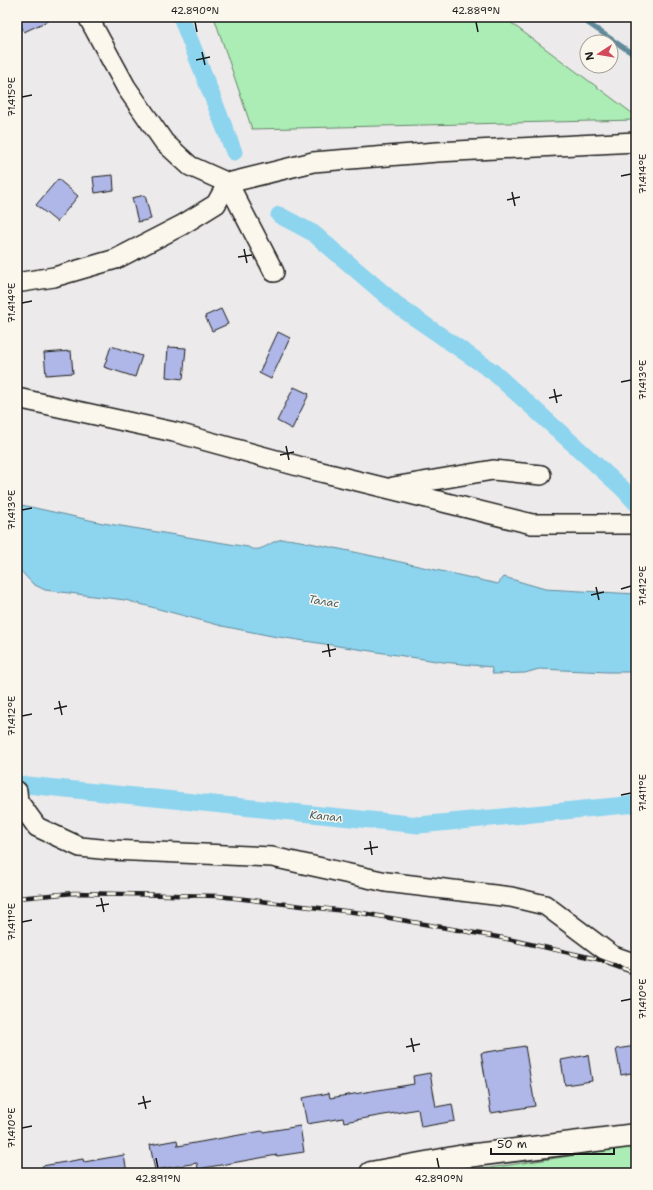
<svg xmlns="http://www.w3.org/2000/svg" width="653" height="1190" viewBox="0 0 653 1190" font-family="'Shantell Sans',sans-serif">
<rect width="100%" height="100%" fill="#eceaeb"/>
<filter id="ink" filterUnits="userSpaceOnUse"><feTurbulence type="fractalNoise" baseFrequency=".025" numOctaves="2"/><feDisplacementMap in="SourceGraphic" scale="8" xChannelSelector="R" yChannelSelector="G"/><feConvolveMatrix kernelMatrix="1 2 1 2 8 2 1 2 1" color-interpolation-filters="sRGB"/></filter>
<g filter="url(#ink)">
<g fill="#acedb5" stroke="#648468">
<polygon points="214,17 503,17 636,116 636,120 252,129"/>
<polygon points="636,1146 636,1173 456,1173"/>
</g>
<path fill="#8dd4ee" stroke="#608a9a" d="M 17,504 L 103,523 L 248,547 C 260,554 268,543 279,540 C 286,538 293,540 300,541 C 367,554 432,569 498,584 L 504,577 L 545,589 L 636,594 L 636,672 L 608,672 L 539,669 L 525,673 L 493,674 L 491,667 L 443,662 L 272,636 L 222,626 L 125,600 L 45,590 L 33,584 L 17,567 Z"/>
<g fill="none" stroke-linecap="round" stroke-linejoin="round">
<polyline stroke="#608a9a" stroke-width="5" points="579,17 636,56"/>
<g stroke="#8dd4ee" stroke-width="17">
<polyline points="181,17 234,152"/>
<polyline points="279,215 313,233 402,309 492,371 622,488 636,503"/>
<polyline points="17,784 419,825 636,804"/>
</g>
</g>
<g fill="#aeb7e7" stroke="#1c1c1c">
<polygon points="17,17 56,17 24,32"/>
<polygon points="113,175 114,190 95,193 93,177"/>
<polygon points="58,179 78,196 57,222 36,205"/>
<polygon points="145,195 151,219 138,222 132,198"/>
<polygon points="221,309 228,324 212,331 205,316"/>
<polygon points="278,332 290,338 271,379 259,373"/>
<polygon points="111,346 142,356 135,377 104,367"/>
<polygon points="168,347 186,348 183,379 166,377"/>
<polygon points="71,351 73,373 46,375 44,353"/>
<polygon points="294,387 309,394 292,429 277,421"/>
<polygon points="525,1046 535,1106 491,1113 481,1053"/>
<polygon points="636,1046 636,1072 621,1075 616,1049"/>
<polygon points="588,1055 592,1081 565,1085 561,1060"/>
<polygon points="430,1073 436,1107 452,1104 455,1121 421,1127 418,1109 344,1122 343,1118 307,1124 302,1098 329,1093 330,1098 414,1084 413,1076"/>
<polygon points="300,1126 304,1152 277,1156 277,1155 198,1169 197,1163 155,1170 150,1145 177,1140 178,1146 262,1131 263,1132"/>
<polygon points="124,1155 127,1173 43,1173 42,1166 83,1159 84,1162"/>
</g>
<g fill="none" stroke-linecap="round" stroke-linejoin="round">
<defs>
<g id="minor">
<polyline points="88,17 126,87 164,142 190,166 228,183 274,272"/>
<polyline points="17,282 22,282 54,277 116,259 182,225 216,204 228,183 313,162 437,152 636,142"/>
<polyline points="17,398 174,432 309,469 532,524 636,524"/>
<polyline points="393,487 493,470 541,475"/>
<polyline points="17,791 18,801 37,827 80,847 111,850 272,857 386,882 511,897 545,905 613,956 636,964"/>
</g>
<polyline id="major" points="371,1173 459,1157 636,1135"/>
</defs>
<use href="#minor" stroke="#1c1c1c" stroke-width="22"/>
<use href="#major" stroke="#1c1c1c" stroke-width="25"/>
<use href="#minor" stroke="#fbf7ec" stroke-width="19"/>
<use href="#major" stroke="#fbf7ec" stroke-width="22"/>
<defs>
<polyline id="rail" points="17,898 74,893 218,896 362,913 503,938 597,959 636,973"/>
</defs>
<use href="#rail" stroke="#1c1c1c" stroke-width="4.5"/>
<use href="#rail" stroke="#fbf7ec" stroke-width="3" stroke-dasharray="9" stroke-linecap="butt"/>
</g>
</g>
<path fill="none" stroke="#1c1c1c" stroke-width="1.5" d="M 195,22 L 197,32M 476,22 L 478,32M 202,52 L 205,65M 196,60 L 210,57M 22,97 L 32,95M 621,176 L 631,174M 512,192 L 515,206M 507,200 L 520,197M 244,249 L 247,263M 238,257 L 252,255M 22,303 L 32,301M 621,382 L 631,380M 554,389 L 557,403M 549,398 L 562,395M 286,446 L 289,460M 280,455 L 294,452M 22,510 L 32,508M 596,587 L 599,600M 621,589 L 631,586M 591,595 L 604,592M 328,644 L 330,657M 322,652 L 336,649M 59,701 L 62,715M 54,709 L 67,706M 22,716 L 32,714M 621,795 L 631,793M 370,841 L 372,855M 364,849 L 378,847M 101,898 L 104,912M 96,906 L 109,904M 22,922 L 32,920M 621,1001 L 631,999M 411,1038 L 414,1052M 406,1047 L 420,1044M 143,1096 L 146,1109M 138,1104 L 151,1101M 22,1128 L 32,1126M 156,1158 L 158,1168M 437,1158 L 439,1168"/>
<g text-anchor="middle" stroke-width="3" stroke-linejoin="round" paint-order="stroke">
<g font-size="11" font-style="italic" fill="#445c66" stroke="#fbf7ec">
<text transform="translate(324 601) rotate(9)" y="4">Талас</text>
<text transform="translate(326 816) rotate(6)" y="4">Капал</text>
</g>
</g>
<rect width="653" height="1190" fill="none" stroke="#fbf7ec" stroke-width="44"/>
<g transform="translate(599 54) rotate(258)"><circle r="19" fill="#fbf7ec" stroke="#a29f99"/>
<path d="M0-3L7 15L0 10L-7 15Z" fill="#d1495b"/>
<text y="-6" font-size="11" font-weight="bold" text-anchor="middle" fill="#1c1c1c">N</text>
</g>
<path d="M491 1148v6h123v-6" fill="none" stroke="#1c1c1c" stroke-width="2"/>
<text x="497" y="1148" font-size="12" fill="#1c1c1c" stroke="#fbf7ec" stroke-width="3" paint-order="stroke">50 m</text>
<rect x="22" y="22" width="609" height="1146" fill="none" stroke="#1c1c1c" stroke-width="1.5"/>
<g font-size="10" text-anchor="middle" fill="#1c1c1c">
<text x="195" y="14">42.890°N</text>
<text x="476" y="14">42.889°N</text>
<text transform="translate(11 97) rotate(-90)" y="4">71.415°E</text>
<text transform="translate(642 174) rotate(-90)" y="4">71.414°E</text>
<text transform="translate(11 303) rotate(-90)" y="4">71.414°E</text>
<text transform="translate(642 380) rotate(-90)" y="4">71.413°E</text>
<text transform="translate(11 510) rotate(-90)" y="4">71.413°E</text>
<text transform="translate(642 586) rotate(-90)" y="4">71.412°E</text>
<text transform="translate(11 716) rotate(-90)" y="4">71.412°E</text>
<text transform="translate(642 793) rotate(-90)" y="4">71.411°E</text>
<text transform="translate(11 922) rotate(-90)" y="4">71.411°E</text>
<text transform="translate(642 999) rotate(-90)" y="4">71.410°E</text>
<text transform="translate(11 1128) rotate(-90)" y="4">71.410°E</text>
<text x="158" y="1182">42.891°N</text>
<text x="439" y="1182">42.890°N</text>
</g>
</svg>
